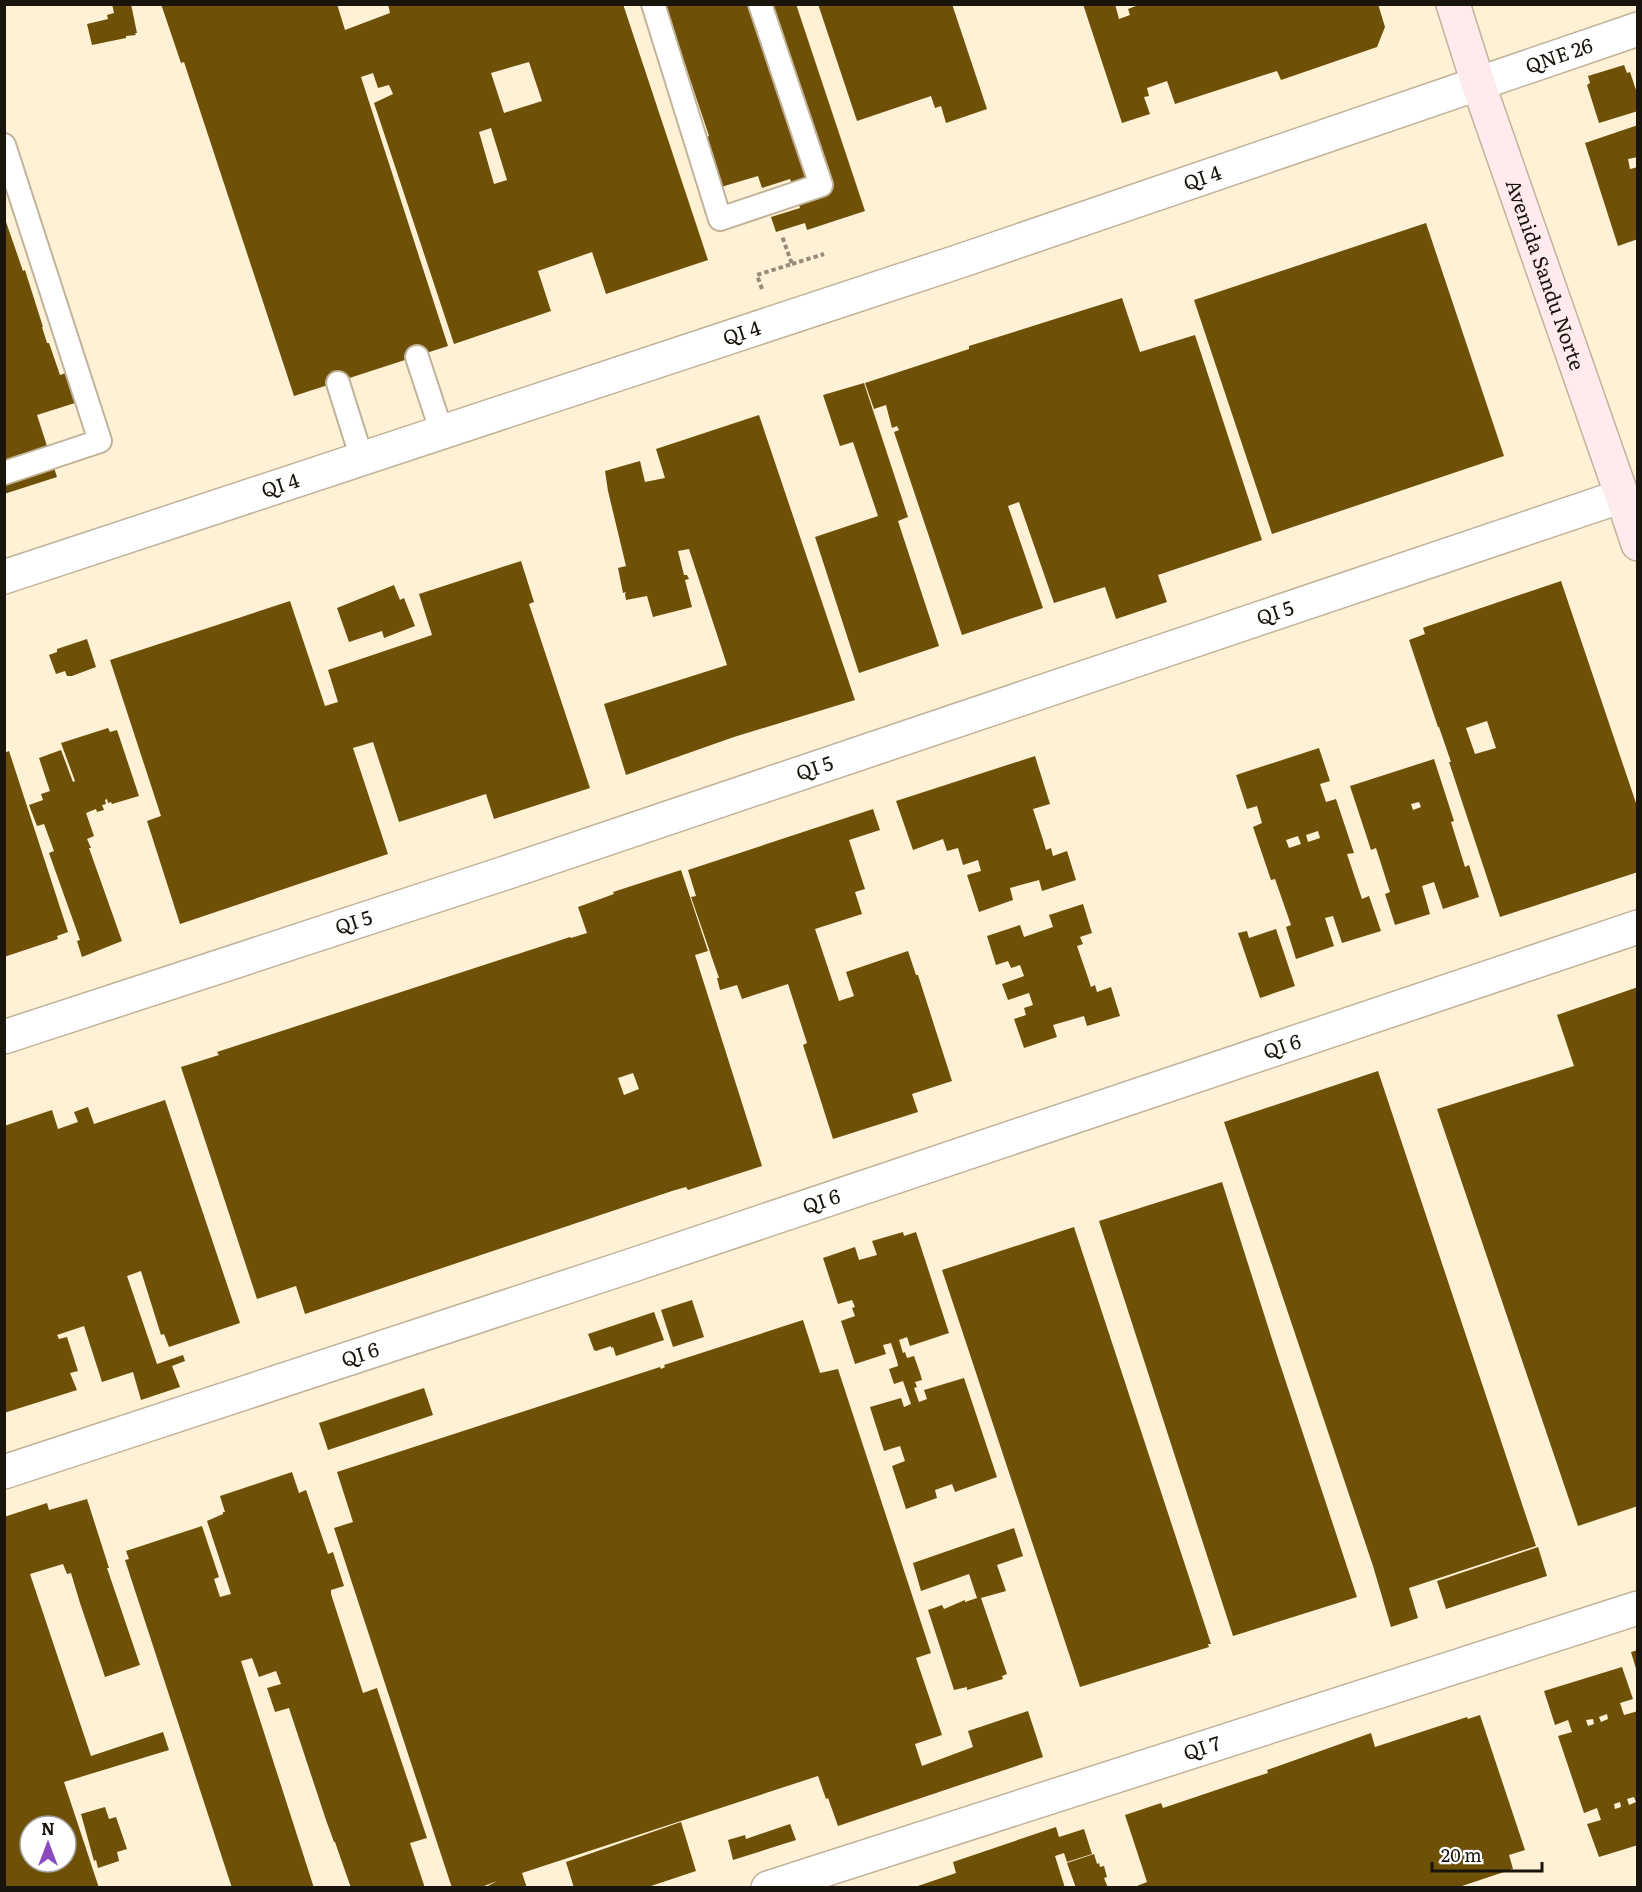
<svg xmlns="http://www.w3.org/2000/svg" width="1642" height="1892" viewBox="0 0 1642 1892" font-family="Literata,serif">
<rect width="100%" height="100%" fill="#fff1d6"/>
<g fill="#6e5006" fill-rule="evenodd">
<polygon points="112,4 131,4 137,33 135,33 136,35 126,36 126,38 92,45 87,24 108,19 107,15 114,13"/>
<path d="M 161,4 L 337,4 L 345,30 L 390,13 L 388,4 L 623,4 L 708,260 L 606,294 L 592,252 L 538,271 L 551,311 L 454,344 L 374,103 L 393,94 L 389,85 L 378,88 L 373,73 L 361,77 L 448,346 L 294,396 L 184,62 L 181,63 ZM 529,62 L 542,101 L 504,113 L 491,73 ZM 491,128 L 507,180 L 494,184 L 479,132 Z"/>
<polygon points="665,4 796,4 865,211 807,230 805,223 776,232 771,217 800,208 790,179 762,188 758,176 721,187 705,138 709,136"/>
<polygon points="818,4 952,4 987,109 946,123 941,106 935,108 931,96 857,121"/>
<polygon points="1083,4 1115,4 1119,19 1130,15 1128,9 1141,4 1378,4 1385,27 1377,47 1281,80 1277,71 1175,104 1167,81 1147,88 1149,96 1144,97 1150,114 1122,123"/>
<polygon points="1624,65 1627,73 1630,72 1638,96 1638,111 1599,123 1587,85 1590,83 1588,76"/>
<polygon points="1638,125 1638,157 1628,159 1630,169 1638,167 1638,239 1618,246 1585,143"/>
<polygon points="4,216 23,271 25,270 43,327 42,327 47,343 49,343 60,375 66,373 75,403 37,415 57,477 4,494"/>
<polygon points="1426,223 1504,456 1272,534 1194,300"/>
<polygon points="1122,298 1140,352 1195,335 1262,540 1158,575 1167,602 1116,619 1105,587 1054,603 1019,502 1008,506 1043,608 962,635 894,432 899,430 897,426 892,428 886,405 874,409 865,383 969,349 969,346"/>
<polygon points="864,383 908,517 898,521 939,646 859,673 815,537 878,516 853,442 840,446 823,395"/>
<polygon points="759,415 855,700 734,737 626,775 604,704 727,665 689,549 678,551 684,575 687,575 689,579 685,580 692,607 653,617 647,596 626,600 625,594 626,592 623,593 618,568 626,566 608,491 605,471 640,461 645,482 665,478 656,449"/>
<polygon points="521,561 534,602 529,604 590,788 494,819 486,794 399,822 373,742 353,748 388,854 180,924 147,821 161,816 110,660 290,601 325,706 338,702 328,670 432,635 419,594"/>
<path d="M 1561,581 L 1638,809 L 1638,872 L 1500,917 L 1449,762 L 1451,762 L 1439,727 L 1438,727 L 1409,640 L 1425,634 L 1423,628 L 1425,627 ZM 1487,721 L 1496,748 L 1475,754 L 1466,728 Z"/>
<polygon points="394,585 400,600 404,598 415,626 384,638 382,631 349,642 337,608"/>
<polygon points="87,639 96,667 72,676 67,676 65,671 56,674 49,655 57,652 57,649"/>
<polygon points="108,728 110,732 117,730 139,796 112,804 111,802 108,803 107,799 105,800 106,804 102,805 104,810 97,812 96,809 86,813 94,836 87,839 91,848 89,848 122,941 82,957 77,941 80,940 49,853 54,851 44,824 37,826 29,805 43,800 41,794 50,791 39,758 61,750 73,782 75,781 61,743"/>
<path d="M 1319,748 L 1330,781 L 1320,784 L 1326,802 L 1336,799 L 1354,853 L 1347,854 L 1362,899 L 1369,896 L 1381,931 L 1342,943 L 1333,916 L 1325,918 L 1334,946 L 1296,959 L 1286,927 L 1291,925 L 1275,879 L 1271,880 L 1253,827 L 1262,823 L 1257,806 L 1247,809 L 1236,775 ZM 1318,831 L 1320,838 L 1308,842 L 1306,835 ZM 1298,836 L 1301,844 L 1289,848 L 1286,840 Z"/>
<polygon points="9,751 68,932 57,936 58,939 4,957 4,753"/>
<polygon points="1035,756 1050,804 1033,809 1043,840 1046,850 1051,848 1053,856 1067,851 1076,880 1042,891 1039,880 1010,888 1013,900 979,912 967,875 981,871 978,860 963,865 958,848 947,851 943,839 913,850 896,801"/>
<path d="M 1434,759 L 1454,821 L 1451,822 L 1465,867 L 1469,865 L 1479,897 L 1443,909 L 1434,882 L 1422,886 L 1430,914 L 1395,925 L 1385,894 L 1390,892 L 1376,848 L 1371,850 L 1350,786 ZM 1419,802 L 1421,807 L 1413,810 L 1411,804 Z"/>
<polygon points="873,809 880,830 849,840 865,889 855,892 862,914 815,929 839,1001 854,996 846,972 908,951 916,975 918,975 952,1081 912,1094 918,1112 833,1139 803,1045 807,1043 788,984 742,999 737,985 720,990 717,978 719,978 691,897 696,896 688,870"/>
<path d="M 681,870 L 708,951 L 695,955 L 762,1166 L 688,1190 L 686,1187 L 672,1191 L 305,1314 L 296,1286 L 257,1299 L 181,1067 L 219,1055 L 217,1052 L 570,937 L 571,938 L 587,933 L 578,907 L 614,894 L 613,892 ZM 633,1073 L 639,1089 L 624,1095 L 618,1078 Z"/>
<polygon points="1083,904 1092,933 1080,937 1083,944 1077,946 1087,975 1091,987 1095,985 1097,992 1111,987 1120,1016 1087,1026 1084,1016 1053,1025 1057,1037 1024,1048 1014,1019 1026,1015 1024,1008 1033,1005 1029,993 1008,1000 1002,984 1024,976 1020,965 1011,968 1008,961 996,965 987,936 1020,925 1024,937 1053,927 1049,915"/>
<polygon points="1276,929 1295,986 1260,998 1238,933 1247,931 1249,938"/>
<polygon points="1638,987 1638,1506 1578,1526 1437,1109 1574,1066 1557,1015"/>
<polygon points="1378,1071 1536,1546 1409,1588 1418,1618 1391,1627 1373,1566 1224,1122"/>
<polygon points="165,1100 240,1323 169,1347 164,1334 161,1335 141,1271 127,1276 157,1364 183,1355 185,1361 172,1366 180,1387 141,1400 133,1372 102,1382 84,1326 57,1335 59,1339 67,1337 78,1371 70,1373 77,1390 4,1413 4,1126 52,1110 58,1129 78,1122 74,1112 88,1107 94,1124"/>
<polygon points="1222,1182 1277,1355 1357,1597 1233,1636 1099,1221"/>
<polygon points="1074,1227 1211,1644 1208,1644 1209,1647 1080,1687 942,1270"/>
<polygon points="903,1232 904,1236 916,1232 949,1333 910,1346 907,1337 899,1340 903,1353 905,1352 907,1358 914,1356 920,1373 922,1380 915,1382 917,1387 914,1388 919,1402 927,1399 924,1390 964,1378 997,1477 955,1492 952,1484 935,1490 937,1498 906,1509 892,1466 905,1461 900,1446 884,1451 870,1407 901,1398 904,1407 911,1404 903,1381 894,1384 889,1369 898,1366 897,1361 891,1343 883,1345 886,1354 855,1364 841,1321 855,1316 852,1308 855,1307 852,1300 838,1304 823,1258 855,1247 859,1260 877,1255 872,1241"/>
<polygon points="692,1300 704,1337 673,1347 661,1310"/>
<polygon points="654,1312 664,1340 616,1356 613,1347 611,1348 611,1346 596,1351 594,1350 588,1334"/>
<polygon points="803,1320 820,1373 838,1369 931,1653 916,1658 942,1735 915,1744 922,1766 973,1747 968,1731 1028,1711 1043,1757 838,1826 828,1798 826,1799 818,1776 522,1873 527,1888 484,1888 497,1881 479,1888 452,1888 334,1528 353,1522 337,1472 660,1367 661,1369 665,1367 664,1365"/>
<polygon points="424,1388 433,1415 328,1450 319,1423"/>
<polygon points="292,1472 299,1493 306,1490 328,1554 333,1552 344,1586 331,1590 331,1594 363,1693 377,1688 427,1838 410,1843 425,1888 351,1888 335,1842 334,1842 326,1820 289,1708 275,1712 267,1688 281,1684 276,1671 259,1677 252,1658 241,1661 314,1888 232,1888 125,1560 129,1559 126,1551 202,1526 219,1577 214,1579 220,1597 231,1594 207,1521 223,1514 223,1512 225,1512 220,1496"/>
<path d="M 87,1499 L 109,1568 L 107,1568 L 140,1665 L 105,1677 L 80,1603 L 71,1573 L 67,1574 L 63,1564 L 30,1574 L 91,1756 L 163,1732 L 169,1750 L 64,1782 L 99,1888 L 4,1888 L 4,1517 L 47,1503 L 49,1510 ZM 30,1826 L 66,1826 L 66,1862 L 30,1862 Z"/>
<polygon points="1014,1528 1023,1556 997,1565 1006,1591 981,1598 1007,1674 1002,1676 1003,1679 967,1690 967,1687 954,1690 928,1610 942,1605 944,1609 965,1600 965,1602 977,1598 969,1574 921,1591 913,1563"/>
<polygon points="1538,1547 1547,1576 1446,1609 1437,1581"/>
<polygon points="1638,1650 1638,1672 1637,1672 1631,1652"/>
<path d="M 1622,1667 L 1633,1699 L 1620,1703 L 1624,1715 L 1638,1711 L 1638,1845 L 1599,1857 L 1587,1824 L 1601,1820 L 1597,1808 L 1584,1813 L 1558,1736 L 1572,1732 L 1568,1720 L 1555,1725 L 1544,1691 ZM 1607,1714 L 1608,1719 L 1601,1722 L 1599,1717 ZM 1593,1719 L 1594,1724 L 1588,1726 L 1586,1720 ZM 1634,1797 L 1636,1802 L 1629,1805 L 1627,1799 ZM 1620,1802 L 1621,1807 L 1615,1809 L 1614,1804 Z"/>
<polygon points="1480,1715 1525,1850 1509,1855 1513,1869 1456,1888 1132,1888 1147,1882 1125,1815 1161,1803 1163,1808 1249,1779 1268,1773 1267,1770 1371,1733 1375,1747 1467,1717 1468,1719"/>
<polygon points="105,1807 109,1819 116,1817 127,1849 117,1852 119,1861 98,1868 96,1860 94,1861 81,1814"/>
<polygon points="681,1822 696,1871 645,1888 574,1888 566,1862"/>
<polygon points="790,1824 796,1840 733,1860 728,1840 745,1835 746,1839"/>
<polygon points="1056,1827 1059,1837 1084,1829 1092,1854 1067,1862 1064,1853 1055,1856 1065,1888 912,1888 956,1873 953,1862"/>
<polygon points="1094,1854 1097,1864 1099,1863 1100,1867 1104,1866 1107,1877 1104,1878 1108,1888 1076,1888 1067,1863"/>
</g>
<g fill="none" stroke-linecap="round" stroke-linejoin="round">
<defs>
<g id="lane">
<polyline points="653,4 720,219 821,185 760,4"/>
<polyline points="4,145 100,441 4,473"/>
<polyline points="417,357 442,433"/>
<polyline points="338,383 362,459"/>
</g>
<g id="street">
<path id="s1" d="M 4,577 L 960,261 L 1638,29"/>
<path id="s2" d="M 4,1037 L 502,874 L 1622,496"/>
<path id="s3" d="M 4,1472 L 627,1267 L 1638,927"/>
<path id="s4" d="M 768,1888 L 1638,1608"/>
</g>
<g id="secondary">
<path id="s5" d="M 1453,4 L 1478,83 L 1622,496 L 1638,544"/>
</g>
</defs>
<use href="#lane" stroke="#c1b39a" stroke-width="26"/>
<use href="#street" stroke="#c1b39a" stroke-width="36"/>
<use href="#secondary" stroke="#c1b39a" stroke-width="36"/>
<g stroke="#978d7b" stroke-width="4" stroke-dasharray="4.5 3" stroke-linecap="butt">
<polyline points="792,264 824,254"/>
<polyline points="762,289 757,275 792,264 782,236"/>
</g>
<use href="#lane" stroke="#fff" stroke-width="22"/>
<use href="#street" stroke="#fff" stroke-width="33"/>
<use href="#secondary" stroke="#ffeaee" stroke-width="33"/>
</g>
<g text-anchor="middle" stroke-width="6" stroke-linejoin="round" paint-order="stroke">
<g font-size="20" fill="#1a150c" stroke="#fff">
<text dy="7" stroke="none"><textPath href="#s1" startOffset="1640">QNE 26</textPath></text>
<text dy="7" stroke="none"><textPath href="#s1" startOffset="1263">QI 4</textPath></text>
<text dy="7" stroke="none"><textPath href="#s5" startOffset="286">Avenida Sandu Norte</textPath></text>
<text dy="7" stroke="none"><textPath href="#s1" startOffset="777">QI 4</textPath></text>
<text dy="7" stroke="none"><textPath href="#s1" startOffset="291">QI 4</textPath></text>
<text dy="7" stroke="none"><textPath href="#s2" startOffset="1340">QI 5</textPath></text>
<text dy="7" stroke="none"><textPath href="#s2" startOffset="854">QI 5</textPath></text>
<text dy="7" stroke="none"><textPath href="#s2" startOffset="368">QI 5</textPath></text>
<text dy="7" stroke="none"><textPath href="#s3" startOffset="1347">QI 6</textPath></text>
<text dy="7" stroke="none"><textPath href="#s3" startOffset="861">QI 6</textPath></text>
<text dy="7" stroke="none"><textPath href="#s3" startOffset="375">QI 6</textPath></text>
<text dy="7" stroke="none"><textPath href="#s4" startOffset="456">QI 7</textPath></text>
</g>
</g>
<rect width="1642" height="1892" fill="none" stroke="#1a150c" stroke-width="12"/>
<g transform="translate(48 1844)"><circle r="28" fill="#ffffff" stroke="#a3a19e" stroke-width="1.5"/>
<path d="M0-4.5L10 22L0 15L-10 22Z" fill="#8b49bd"/>
<text y="-9" font-size="16" font-weight="bold" text-anchor="middle" fill="#1a150c">N</text>
</g>
<path d="M1432 1862v9h110v-9" fill="none" stroke="#1a150c" stroke-width="3"/>
<text x="1441" y="1862" font-size="18" fill="#1a150c" stroke="#ffffff" stroke-width="4.5" paint-order="stroke">20 m</text>
</svg>
